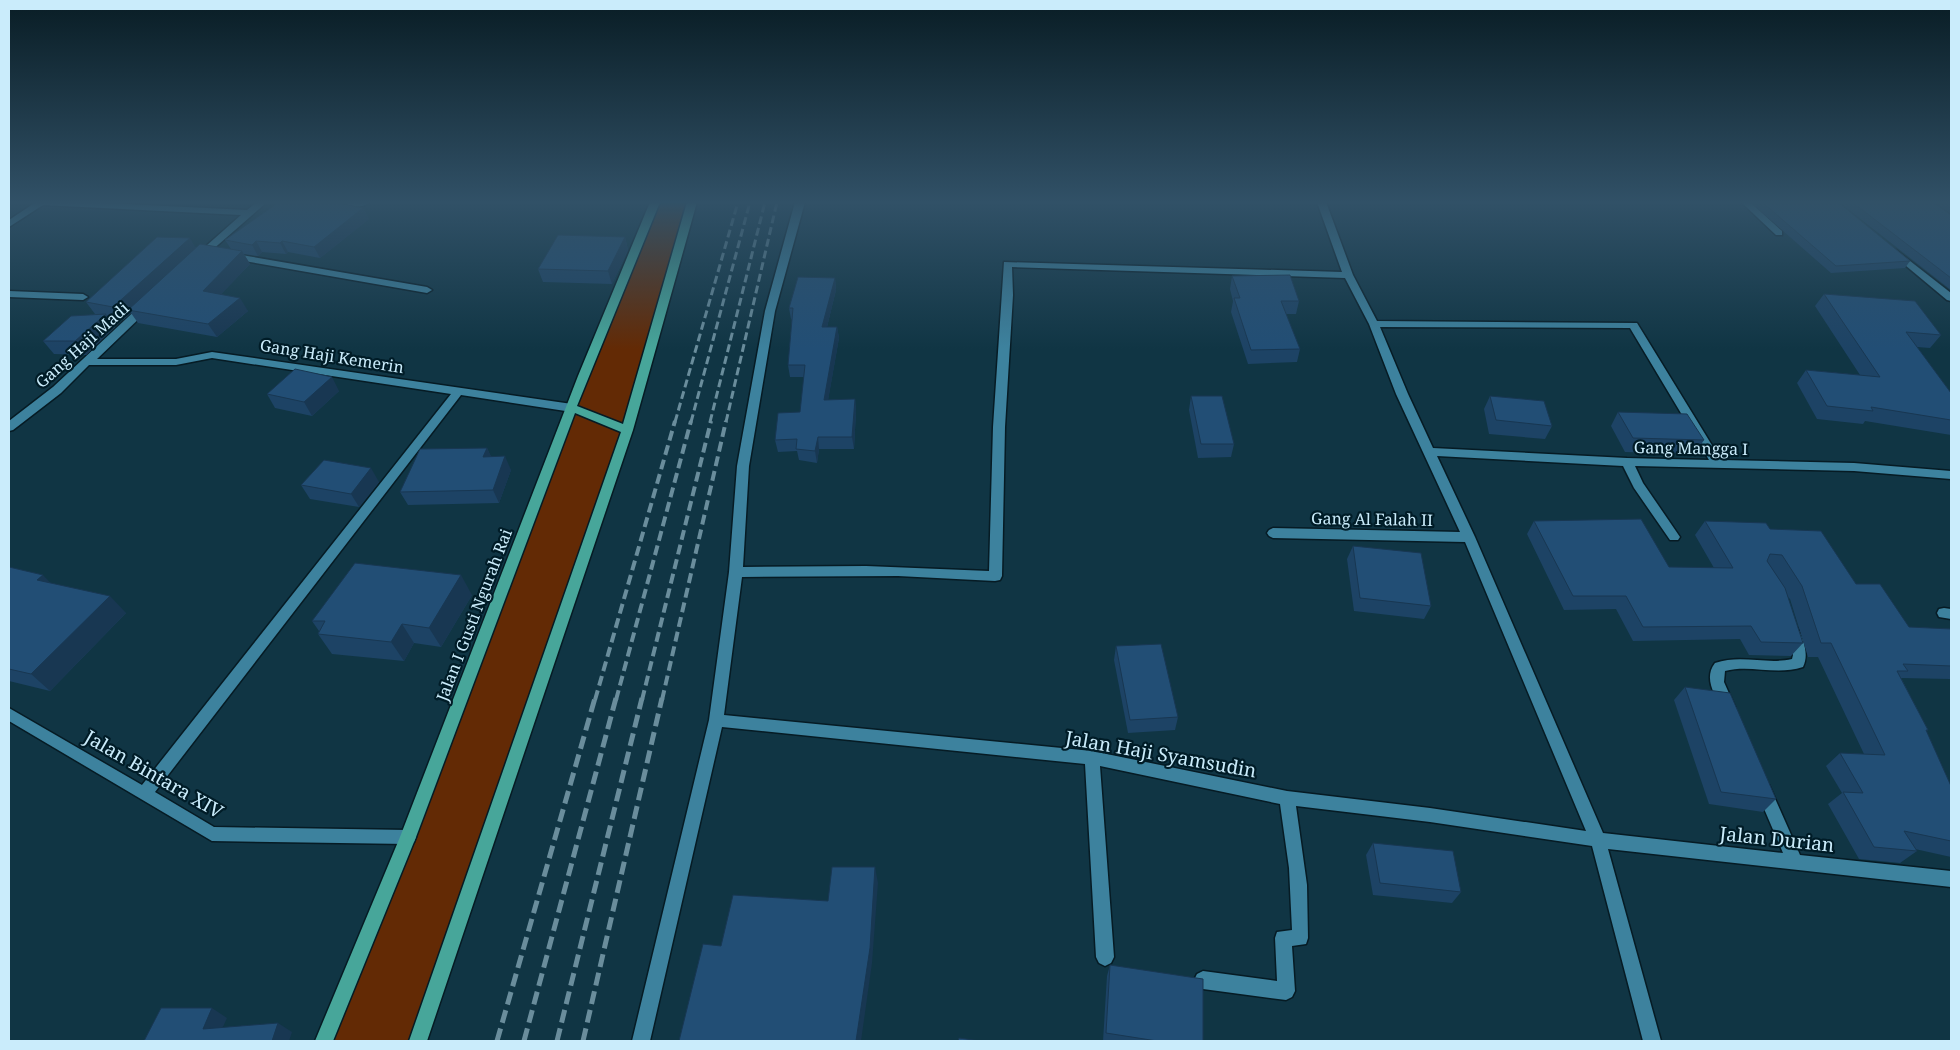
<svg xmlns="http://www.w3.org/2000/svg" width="1960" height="1050" viewBox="0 0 1960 1050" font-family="'Noto Serif',serif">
<rect width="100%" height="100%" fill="#103544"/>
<polygon fill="#632a05" points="655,202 692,202 627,430 418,1041 324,1041 408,837"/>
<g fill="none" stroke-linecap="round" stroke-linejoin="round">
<defs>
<g id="minor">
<polygon points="36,202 86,202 247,210 257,202 267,202 203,258 200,259 195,256 197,254 241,215 43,205 9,227 9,220"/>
<path d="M 328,202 L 371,202 C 361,209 339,209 328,202 Z"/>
<path d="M 795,202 L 805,202 L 775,311 L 749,466 L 743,567 L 866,566 L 989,571 L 993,427 L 1004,262 L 1342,272 L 1317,202 L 1326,202 L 1353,275 L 1377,321 L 1637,323 L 1721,460 L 1854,463 L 1951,471 L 1951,479 L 1854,471 L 1635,466 L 1643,483 L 1680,537 L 1678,540 L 1670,540 L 1634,488 L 1623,466 L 1437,456 L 1475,537 L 1603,833 L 1783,853 L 1756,790 L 1759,785 L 1764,783 L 1769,785 L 1800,855 L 1951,871 L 1951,887 L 1608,849 L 1661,1041 L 1643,1041 L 1592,846 L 1430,822 L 1296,806 L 1307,885 L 1308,938 L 1306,944 L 1292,946 L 1295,991 L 1292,997 L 1286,1000 L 1203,989 L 1197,986 L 1194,980 L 1197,974 L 1203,971 L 1277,981 L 1275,938 L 1277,932 L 1292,930 L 1289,868 L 1280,804 L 1100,766 L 1114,957 L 1111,963 L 1105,966 L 1099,963 L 1096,957 L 1085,764 L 722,727 L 650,1041 L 632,1041 L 709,720 L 729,572 L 737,466 L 765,311 ZM 1012,267 L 1345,278 L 1369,324 L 1396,394 L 1460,532 L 1273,528 L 1269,530 L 1267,533 L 1269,536 L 1273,538 L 1465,542 L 1586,831 L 1430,808 L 1287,791 L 1092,751 L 724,715 L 742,577 L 898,576 L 995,581 L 1000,580 L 1002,576 L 1005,427 L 1013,295 ZM 1380,327 L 1630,328 L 1709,460 L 1627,458 L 1433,448 L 1408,394 Z"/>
<polygon points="1741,202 1750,202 1782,231 1782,235 1776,235"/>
<polygon points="1896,250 1951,293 1951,301 1947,300 1893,255 1891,253"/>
<polygon points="230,253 427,287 432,290 427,293 227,258 225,256"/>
<polygon points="9,291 83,294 88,297 83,300 9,297"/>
<polygon points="145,304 150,307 149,309 97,359 176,359 212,352 572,404 578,408 572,412 461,395 155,792 214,827 408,830 414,832 416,837 414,842 408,844 212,841 9,721 9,708 142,785 451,394 212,358 176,365 89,365 61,393 13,430 9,431 9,421 53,387 141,305"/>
<polygon points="1944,608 1951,609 1951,619 1939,617 1937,613 1939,609"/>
<path d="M 1793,628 L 1798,629 C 1804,641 1809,655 1803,667 C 1775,676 1751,664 1725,671 L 1724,682 L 1735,707 L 1733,711 L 1728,713 L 1723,711 C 1715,696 1703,678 1715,663 C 1742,654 1766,665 1792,659 L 1793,655 L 1786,633 L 1788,629 Z"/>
</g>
<polygon id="major" points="650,202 660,202 577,406 623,424 687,202 697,202 633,430 427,1041 409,1041 621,432 575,413 416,837 333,1041 315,1041 400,837 578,376"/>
</defs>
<use href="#minor" stroke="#061b24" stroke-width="3"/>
<use href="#major" stroke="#061b24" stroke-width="3"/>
<use href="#minor" fill="#3d829e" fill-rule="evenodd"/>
<use href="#major" fill="#47a69a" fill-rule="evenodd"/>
<g stroke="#6a8d9c" stroke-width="3" stroke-dasharray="8 4" stroke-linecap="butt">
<polyline points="675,422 738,202"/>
<polyline points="691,422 750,202"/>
<polyline points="710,422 765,202"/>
<polyline points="726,422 777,202"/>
</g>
<g stroke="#6a8d9c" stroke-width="4" stroke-dasharray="10 5" stroke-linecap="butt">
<polyline points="595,700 675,421"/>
<polyline points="616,700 691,421"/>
<polyline points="642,700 711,421"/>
<polyline points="662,700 726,421"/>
</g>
<g stroke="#6a8d9c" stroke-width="5" stroke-dasharray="13 6" stroke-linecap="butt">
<polyline points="497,1041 595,698"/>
<polyline points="524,1041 616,698"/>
<polyline points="557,1041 642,698"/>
<polyline points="583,1041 662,698"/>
</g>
</g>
<g fill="#1d4365">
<polygon points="279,202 347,202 348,205 363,208 369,219 320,258 288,252 286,254 262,252 258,256 244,254 250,264 221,294 248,311 217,337 138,323 131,313 123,320 109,318 115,327 86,355 54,354 43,341 95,314 86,302 196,247 231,249 225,240"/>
<polygon points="1750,202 1838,202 1910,261 1905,268 1831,273"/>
<polygon points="1839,202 1933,202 1951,215 1951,290"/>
<polygon points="1934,202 1951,202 1951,214"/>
<polygon points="625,237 628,250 612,284 543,282 538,269"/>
<polygon points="1232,276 1299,301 1296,314 1286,314 1300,349 1297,362 1248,364 1231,312 1233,301 1230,289"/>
<polygon points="835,278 836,290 827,327 837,327 839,338 828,400 855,399 856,411 854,449 819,449 817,463 799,460 797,451 778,452 775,440 800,412 804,377 790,377 788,365 792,320 791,319 789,308"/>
<polygon points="1824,294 1941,335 1930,348 1917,347 1951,393 1951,435 1865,421 1863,424 1817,419 1797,383 1806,370 1860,375 1815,306"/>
<polygon points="339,391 312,416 275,408 267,394"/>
<polygon points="1191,396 1234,444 1231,457 1198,458 1189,410"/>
<polygon points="1490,396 1552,426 1545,439 1489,434 1484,409"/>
<polygon points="1618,412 1704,440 1695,454 1625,452 1611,426"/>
<polygon points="487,448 491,457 511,470 499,503 408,505 400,492"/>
<polygon points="379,482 359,507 310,499 301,485"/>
<polygon points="1534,521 1669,567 1714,568 1695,535 1705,521 1770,529 1856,584 1909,627 1951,629 1951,682 1950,679 1901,678 1928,730 1926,731 1951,786 1951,857 1915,849 1917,851 1900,863 1859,859 1828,804 1842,793 1826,766 1840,753 1864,754 1818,657 1808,657 1790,599 1787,596 1803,643 1791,656 1749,655 1740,639 1633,641 1616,609 1564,610 1527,534"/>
<polygon points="1353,546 1431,606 1424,619 1354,611 1347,559"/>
<polygon points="9,567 126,613 50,691 9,681"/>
<polygon points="472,595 441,647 414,643 404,661 332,654 318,634 319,631 312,621"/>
<polygon points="1116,646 1178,717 1175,730 1128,733 1114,660"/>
<polygon points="1685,687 1776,799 1763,812 1709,804 1674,700"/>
<polygon points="1373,843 1461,892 1452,903 1373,895 1366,855"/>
<polygon points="1110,965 1203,1041 1103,1041 1107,976"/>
</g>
<g fill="#183752">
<polygon points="340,202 347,202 350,209 338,203"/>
<polygon points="363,208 369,219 320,258 314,247"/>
<polygon points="625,237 628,250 612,284 608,271"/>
<polygon points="190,238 198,252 128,310 131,313 123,320 113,307"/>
<polygon points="256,241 262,252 258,256 252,245"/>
<polygon points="282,241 288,252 286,254 280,243"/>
<polygon points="242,251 250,264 211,305 203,291"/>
<polygon points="835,278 836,290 824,339 822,327"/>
<polygon points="240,298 248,311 217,337 208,324"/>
<polygon points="106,314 115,327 86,355 75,341"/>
<polygon points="837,327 839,338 826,412 824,400"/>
<polygon points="332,377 339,391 312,416 304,402"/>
<polygon points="855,399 856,411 854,449 852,437"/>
<polygon points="818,437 819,449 817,463 815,451"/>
<polygon points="487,448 494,462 483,457"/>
<polygon points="505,456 511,470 499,503 493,490"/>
<polygon points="371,468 379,482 359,507 351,494"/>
<polygon points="43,575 60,593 37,580"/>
<polygon points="461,575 472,595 441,647 429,628"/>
<polygon points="110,596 126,613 50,691 31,674"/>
<polygon points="402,624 414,643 404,661 391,642"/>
<polygon points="875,867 878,883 872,963 861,1041 856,1041"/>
<polygon points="212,1008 227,1018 218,1038 203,1029"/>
<polygon points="278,1023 292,1032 289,1041 272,1041"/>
</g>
<g fill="#224e75" stroke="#183752">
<polygon points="279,202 340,202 338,203 363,208 314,247 282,241 280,243 256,241 252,245 225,240"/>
<polygon points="1762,202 1838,202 1910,261 1836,266"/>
<polygon points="1852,202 1933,202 1951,215 1951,278"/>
<polygon points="558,235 625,237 608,271 538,269"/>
<polygon points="157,237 190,238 113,307 86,302"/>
<polygon points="200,244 242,251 203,291 240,298 208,324 128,310"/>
<polygon points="1290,275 1299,301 1281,301 1300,349 1251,350 1234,298 1240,298 1232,276"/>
<polygon points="798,277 835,278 822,327 837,327 824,400 855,399 852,437 818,437 815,451 796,449 797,439 775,440 778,413 800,412 805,365 788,365 793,308 789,308"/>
<polygon points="1824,294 1915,301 1941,335 1906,332 1951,393 1951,420 1871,407 1873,411 1827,406 1806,370 1880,377"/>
<polygon points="106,314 75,341 43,341 71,316"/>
<polygon points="295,369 332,377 304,402 267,394"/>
<polygon points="1191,396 1222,396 1234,444 1201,444"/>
<polygon points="1490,396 1544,401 1552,426 1496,420"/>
<polygon points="1618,412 1687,414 1704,440 1633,438"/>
<polygon points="487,448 483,457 505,456 493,490 400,492 420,449"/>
<polygon points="324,460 371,468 351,494 301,485"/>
<polygon points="1641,519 1669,567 1733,568 1705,521 1766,523 1770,529 1821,531 1856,584 1880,584 1909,627 1951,629 1951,666 1903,664 1908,671 1897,671 1928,730 1926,730 1951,786 1951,841 1904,831 1917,851 1874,847 1843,792 1863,793 1840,753 1885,755 1831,643 1821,643 1802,586 1782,555 1770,554 1767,561 1785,588 1803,643 1761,642 1751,626 1643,627 1626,596 1573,596 1534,521"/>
<polygon points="1353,546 1421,553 1431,606 1360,598"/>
<polygon points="355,563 461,575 429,628 402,624 391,642 318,634 325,621 312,621"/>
<polygon points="9,567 43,575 37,580 110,596 31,674 9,669"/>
<polygon points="1161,644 1178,717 1130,720 1116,646"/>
<polygon points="1685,687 1730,693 1776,799 1721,792"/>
<polygon points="1373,843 1453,851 1461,892 1380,883"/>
<polygon points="832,867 875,867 870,948 856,1041 679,1041 703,944 721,946 733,895 828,901"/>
<polygon points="1110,965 1203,979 1203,1041 1157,1041 1106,1033"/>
<polygon points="161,1008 212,1008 203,1029 278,1023 272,1041 144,1041"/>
<polygon points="959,1038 980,1041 958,1041"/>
</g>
<linearGradient id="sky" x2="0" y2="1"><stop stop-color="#091d25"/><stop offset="0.58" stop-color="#315167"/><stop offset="1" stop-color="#315167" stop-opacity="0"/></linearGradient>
<rect width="1960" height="349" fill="url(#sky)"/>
<g text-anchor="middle" stroke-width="4.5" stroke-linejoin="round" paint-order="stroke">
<g font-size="16" fill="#caecfb" stroke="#001c27">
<text transform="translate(82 345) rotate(-42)" y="6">Gang Haji Madi</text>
<text transform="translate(332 356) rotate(9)" y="6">Gang Haji Kemerin</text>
<text transform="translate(1691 448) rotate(1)" y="6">Gang Mangga I</text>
<text transform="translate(1372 519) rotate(1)" y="6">Gang Al Falah II</text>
<text transform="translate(474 615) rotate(-69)" y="6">Jalan I Gusti Ngurah Rai</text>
</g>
<g font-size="19" fill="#caecfb" stroke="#001c27">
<text transform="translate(1161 754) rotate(10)" y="7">Jalan Haji Syamsudin</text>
<text transform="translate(154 774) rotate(30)" y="7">Jalan Bintara XIV</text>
<text transform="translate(1777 839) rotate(6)" y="7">Jalan Durian</text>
</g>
</g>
<rect width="1960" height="1050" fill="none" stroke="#caecfb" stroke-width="20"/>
</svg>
